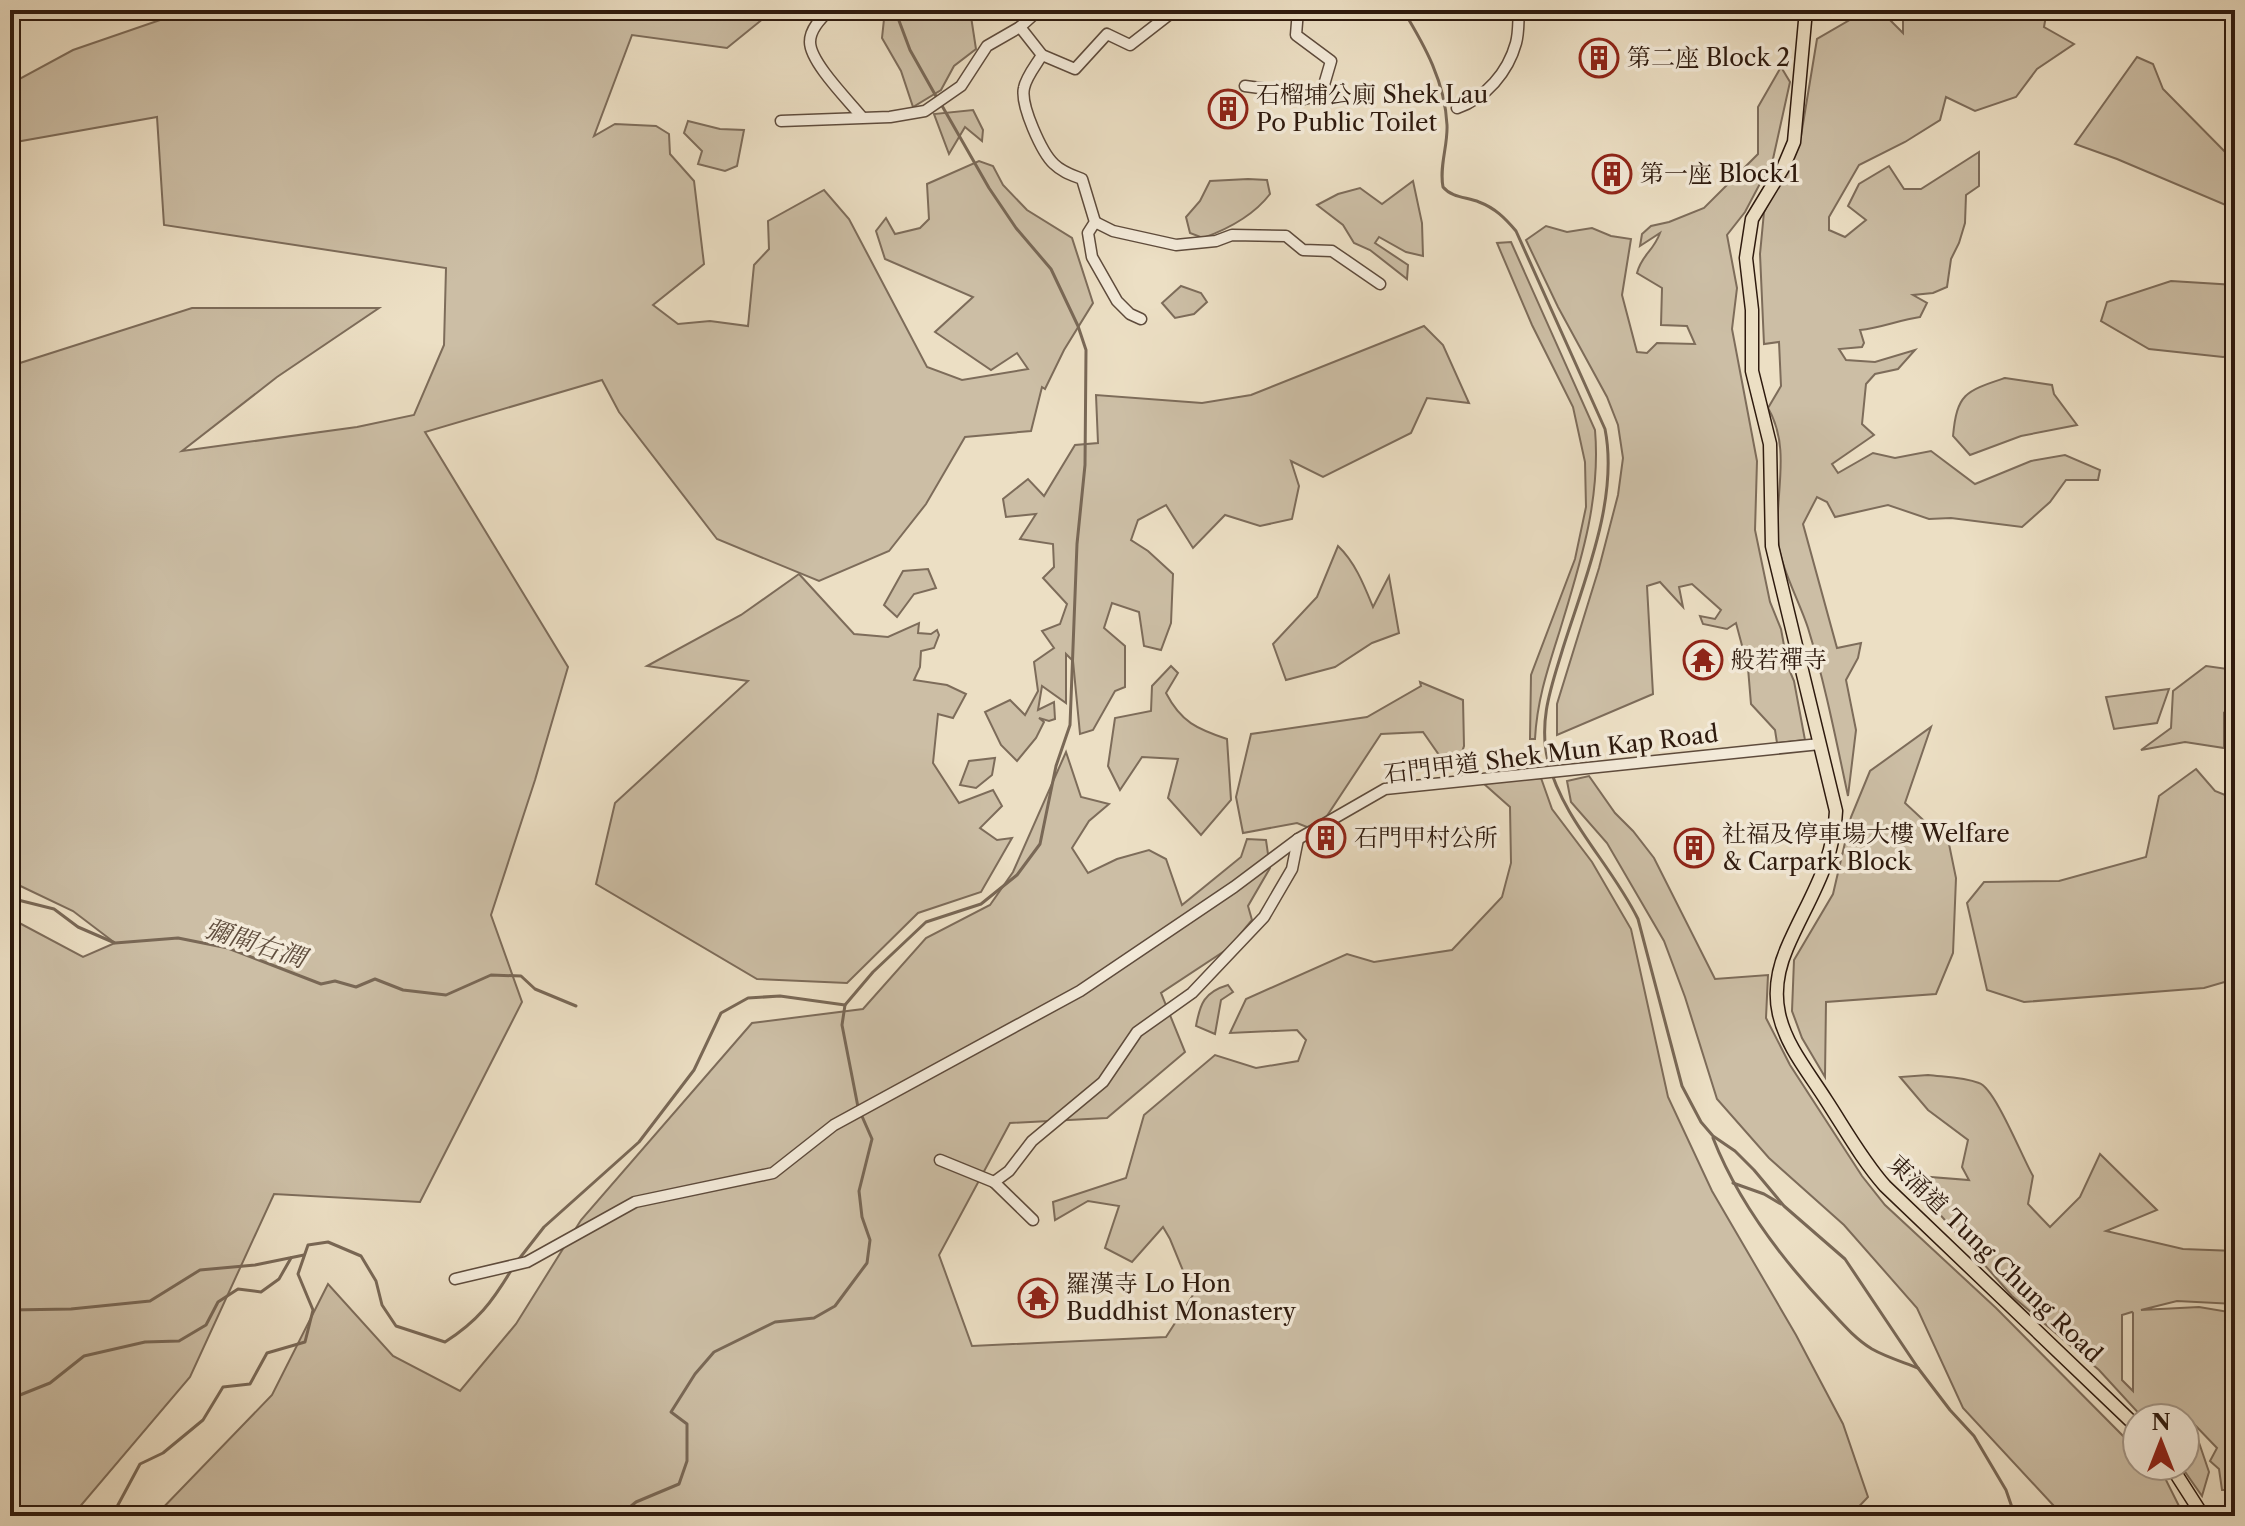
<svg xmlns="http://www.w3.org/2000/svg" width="2245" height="1526" viewBox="0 0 2245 1526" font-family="'Libre Caslon Text','Noto Serif TC',serif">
<rect width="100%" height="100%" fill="#ecdfc4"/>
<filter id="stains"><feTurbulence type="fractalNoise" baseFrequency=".0025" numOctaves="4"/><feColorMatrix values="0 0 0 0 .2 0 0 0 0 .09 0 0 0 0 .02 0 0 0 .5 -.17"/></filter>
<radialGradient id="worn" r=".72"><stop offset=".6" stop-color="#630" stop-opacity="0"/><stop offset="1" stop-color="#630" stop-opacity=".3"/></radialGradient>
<g fill="#ccbea5" stroke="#7d6c5a" stroke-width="2" fill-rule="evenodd">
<polygon points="189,10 774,10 727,48 632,35 594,136 615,124 656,126 669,134 670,154 694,181 704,264 653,305 678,324 710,321 748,326 754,265 769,249 768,221 824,190 849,219 927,367 962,380 1028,369 1017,353 991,370 935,332 973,297 885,259 876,231 886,218 895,234 920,228 929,219 927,184 979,161 993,166 1003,185 1027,210 1072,238 1093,303 1064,350 1045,389 1042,387 1031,431 965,437 926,504 889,551 819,581 717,539 619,412 602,380 425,432 568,667 535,780 491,915 522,1002 420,1202 274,1194 190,1377 72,1516 10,1516 10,918 83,957 115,943 73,911 10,881 10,370 20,363 192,308 379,308 277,377 182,451 357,427 414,415 444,345 446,268 164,225 157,117 10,143 10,84 73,50"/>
<polygon points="885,10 970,10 976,49 954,66 941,90 913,107 901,71 882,38"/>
<path d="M 1867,10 L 1880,10 L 1903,33 L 1903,10 L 2047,10 L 2044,27 L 2074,44 L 2037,69 L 2016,97 L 1975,111 L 1946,97 L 1940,120 L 1905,142 L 1859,165 L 1829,217 L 1829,230 L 1845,237 L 1866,220 L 1848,206 L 1859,184 L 1889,166 L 1904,189 L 1921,189 L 1979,152 L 1979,186 L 1966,195 L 1965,223 L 1959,243 L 1951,259 L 1947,287 L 1933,293 L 1913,295 L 1927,303 L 1920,317 C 1899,320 1881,328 1860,330 L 1864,343 L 1862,347 L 1839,349 L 1846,360 L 1875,362 L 1915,350 L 1898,369 L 1875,374 L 1866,384 L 1862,424 L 1874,435 L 1832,464 L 1838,473 L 1873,453 L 1895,458 L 1931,451 L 1975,484 L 2031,461 L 2065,455 L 2100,470 L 2098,480 L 2066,480 L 2050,502 L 2022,527 L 1951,518 L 1929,519 L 1888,505 L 1835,517 L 1827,502 L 1817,497 L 1803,524 L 1837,648 L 1861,643 L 1858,658 L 1846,680 L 1856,730 L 1848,796 C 1836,740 1825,683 1808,628 C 1800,603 1780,566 1778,541 C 1774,496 1792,449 1768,408 L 1781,386 L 1779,342 L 1764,344 L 1760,254 L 1764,212 L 1801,136 L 1817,39 Z"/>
<polygon points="2137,57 2153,64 2163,89 2235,162 2235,209 2117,159 2075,144"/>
<path d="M 1781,67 L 1790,82 L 1773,159 L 1745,212 L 1727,235 L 1737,288 L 1732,329 L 1757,461 L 1755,530 L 1770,602 L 1781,629 L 1788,667 L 1794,681 L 1805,740 L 1777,743 L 1775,730 L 1751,704 L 1748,668 L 1736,623 L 1727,629 L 1703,624 L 1700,616 L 1715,619 L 1721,610 L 1692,584 L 1679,587 L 1683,607 L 1660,582 L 1647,586 L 1653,694 L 1557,735 L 1557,704 L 1599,568 L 1618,495 L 1623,458 L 1618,425 L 1607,397 L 1558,307 L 1526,240 L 1546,226 L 1567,232 L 1592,228 L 1611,236 L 1631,239 L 1622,295 L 1637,352 L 1647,353 L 1657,343 L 1695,344 L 1687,326 L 1661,325 L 1662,288 L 1637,273 C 1642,254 1653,252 1660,233 L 1640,246 L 1642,234 L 1651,226 L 1669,222 L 1704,208 L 1758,154 L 1758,107 Z"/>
<polygon points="973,110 983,130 982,141 965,127 949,154 934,114"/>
<polygon points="688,121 720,129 744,130 737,166 725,171 698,164 702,151 684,133"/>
<path d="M 1248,179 L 1267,180 L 1270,194 C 1254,215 1228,229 1203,238 L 1190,233 L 1186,217 L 1200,201 L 1210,181 Z"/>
<polygon points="1413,181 1422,223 1423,256 1406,252 1379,237 1375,243 1408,265 1407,279 1370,250 1354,243 1343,225 1317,205 1338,194 1360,188 1382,204"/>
<path d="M 1511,242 L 1595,430 C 1601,500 1580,564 1560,630 C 1548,668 1537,700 1535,739 L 1530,739 L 1531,675 L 1575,559 L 1586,507 L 1585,462 L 1573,407 L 1532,325 L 1497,243 Z"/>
<polygon points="2171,281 2235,285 2235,355 2223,357 2149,349 2101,321 2107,302"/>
<polygon points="1181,286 1201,293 1207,302 1194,314 1175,318 1162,303"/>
<polygon points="1424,326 1443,345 1469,403 1427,398 1411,433 1323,477 1291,461 1299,486 1292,519 1260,526 1225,515 1193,548 1166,505 1138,520 1131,540 1148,551 1173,574 1171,623 1161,650 1144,646 1139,612 1112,603 1104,628 1125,646 1125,687 1115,691 1093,730 1080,734 1073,661 1066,654 1066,703 1042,686 1038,710 1054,702 1055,719 1049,721 1039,718 1044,722 1036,738 1017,761 1001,745 985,712 1010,700 1025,715 1038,691 1034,662 1054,648 1042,631 1060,624 1067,604 1043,578 1054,567 1053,544 1020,539 1036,514 1006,517 1003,499 1028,479 1044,496 1075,445 1098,443 1096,395 1202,403 1251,395"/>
<path d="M 2005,378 L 2052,385 L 2054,394 L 2077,425 L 2021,436 L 1970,455 L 1953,436 C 1957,393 1966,391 2005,378 Z"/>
<path d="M 1338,546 C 1355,562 1364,585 1373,607 L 1389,576 L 1399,633 L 1372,643 L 1335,667 L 1286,680 L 1273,644 L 1317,597 Z"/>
<polygon points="928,569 936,588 914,594 897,617 884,605 903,571"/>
<polygon points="799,574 854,634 888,637 919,623 918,633 931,634 937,630 939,635 934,648 921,651 920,667 914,680 947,685 966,694 953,718 938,714 933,763 959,803 993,790 1002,806 980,828 997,840 1012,838 981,892 918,913 847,983 757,979 596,884 615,803 748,681 647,666 741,615"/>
<path d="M 1171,666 L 1178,673 L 1166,693 C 1181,722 1197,729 1227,739 L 1231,800 L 1201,835 L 1168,798 L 1178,759 L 1142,757 L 1120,790 L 1108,766 L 1115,718 L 1151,711 L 1152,686 Z"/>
<polygon points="2206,666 2235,670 2235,718 2224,713 2224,748 2185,742 2141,750 2171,728 2173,691"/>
<polygon points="1420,682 1463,700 1464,746 1460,758 1446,765 1423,732 1381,734 1317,831 1297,823 1243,833 1236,797 1251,734 1367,717 1421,686"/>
<polygon points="2169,689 2157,723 2114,729 2106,697"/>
<polygon points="1931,727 1905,803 1949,844 1956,878 1953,953 1936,994 1826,1002 1825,1077 1802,1038 1792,1011 1794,960 1833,894 1851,817 1870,771"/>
<polygon points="1066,752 1081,797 1109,804 1089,821 1072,848 1088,873 1117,859 1149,850 1166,859 1182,905 1241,857 1247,839 1266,840 1270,868 1248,906 1252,920 1229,948 1161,993 1185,1052 1107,1118 1010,1123 939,1255 972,1346 1166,1337 1193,1295 1170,1239 1163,1227 1132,1262 1105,1248 1119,1206 1088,1201 1055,1220 1053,1202 1126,1178 1144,1115 1215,1055 1256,1068 1298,1061 1306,1040 1297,1030 1230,1033 1246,999 1347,954 1374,962 1452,950 1502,897 1511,863 1510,807 1483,783 1541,778 1552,809 1592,862 1631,929 1668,1097 1712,1191 1796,1335 1843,1424 1868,1497 1850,1516 155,1516 272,1395 328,1284 393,1356 460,1391 516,1324 581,1220 752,1023 863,1009 926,938 990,905 1013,872"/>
<polygon points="995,758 992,775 976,788 960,785 969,761"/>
<polygon points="2196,769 2215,791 2235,799 2235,979 2204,988 2024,1002 1987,990 1967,903 1984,882 2059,881 2146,857 2159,796"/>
<polygon points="1589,776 1615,813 1633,831 1654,858 1715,979 1768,975 1766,1018 1790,1065 1862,1176 1885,1205 1996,1308 2137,1450 2137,1466 2154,1466 2163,1474 2184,1516 2057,1516 2054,1506 1963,1408 1917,1308 1844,1225 1769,1158 1717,1099 1685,997 1664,941 1607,843 1571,802 1567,781"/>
<path d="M 1228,985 L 1233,992 L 1221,1000 L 1215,1034 L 1196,1026 C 1200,1004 1204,992 1228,985 Z"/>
<path d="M 1928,1075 C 1944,1077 1963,1077 1979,1083 C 1995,1088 2022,1157 2033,1176 L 2028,1204 L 2050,1227 L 2080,1197 L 2100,1154 L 2157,1210 L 2106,1231 L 2183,1249 L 2235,1251 L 2235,1304 L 2177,1301 L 2141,1310 L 2199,1307 L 2235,1313 L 2235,1490 L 2222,1490 L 2219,1469 L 2210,1461 L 2217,1448 L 2192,1422 L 2209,1472 L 2202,1496 L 2181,1466 L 2185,1466 L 2185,1418 L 2143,1418 L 2099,1370 L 2012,1296 L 1905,1175 L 1969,1180 L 1962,1167 L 1968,1140 L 1928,1110 L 1900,1077 ZM 2132,1312 L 2133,1313 L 2133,1391 L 2122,1380 L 2122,1315 Z"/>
</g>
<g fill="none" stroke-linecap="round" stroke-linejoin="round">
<g stroke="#796856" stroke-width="3">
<polyline points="895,10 910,50 937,98"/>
<path d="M 1403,10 C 1425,46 1445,82 1447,125 C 1448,146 1439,166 1443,187 C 1452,198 1467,197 1479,202 C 1495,208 1505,218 1516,231 L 1605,429 C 1619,499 1584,581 1563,648 C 1552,685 1538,720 1548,761 C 1563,820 1611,864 1638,919 L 1682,1086 L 1701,1122 L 1713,1136 L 1735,1151 L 1754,1170 L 1784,1206 L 1845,1259 L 1918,1368 L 1950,1410 L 1974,1436 L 2006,1490 L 2015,1516"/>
<polyline points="10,898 54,909 78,927 115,943 178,938 228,948 321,984 335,981 356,987 375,979 403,990 446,995 491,975 521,976 535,989 576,1006"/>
<polyline points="858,1107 842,1025 845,1005 873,972 926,922 981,904 1017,875 1040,844 1056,766 1070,725 1077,544 1085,465 1086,350 1078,326 1051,269 1016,228 989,188 941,104"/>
<path d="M 1713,1138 C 1738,1202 1780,1257 1827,1307 C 1841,1322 1854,1338 1872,1349 C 1886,1357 1903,1362 1918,1368"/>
<polyline points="1733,1183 1764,1194 1781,1204"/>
<polyline points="519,1259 544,1227 639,1142 694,1070 721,1013 748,998 780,996 845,1005"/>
<polyline points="10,1310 71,1309 150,1301 200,1270 255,1265 304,1255"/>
<polyline points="10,1399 50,1383 84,1356 145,1342 179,1341 206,1325 218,1302 238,1289 261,1292 279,1279 291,1258"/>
<path d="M 112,1516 L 140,1464 L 163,1453 L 203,1420 L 223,1387 L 250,1384 L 267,1353 L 305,1342 L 313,1310 L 298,1274 L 308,1245 L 328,1242 L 361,1256 L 376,1281 L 382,1305 L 396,1326 L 445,1342 C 478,1321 492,1302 512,1269"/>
<polyline points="619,1516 636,1502 679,1484 687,1461 687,1424 671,1412 695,1374 714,1352 775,1322 814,1318 835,1306 867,1263 870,1240 862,1217 859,1191 872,1139 861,1114"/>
</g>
<defs>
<g id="minor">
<path d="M 830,10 C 821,18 810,29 810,42 C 810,62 848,100 861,116"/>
<polyline points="1020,27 1042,55 1075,69 1107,34 1130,45 1175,10"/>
<path d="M 1042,55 C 1036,65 1026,77 1024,88 C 1020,105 1042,153 1054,164 C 1062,172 1072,175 1082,179 L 1095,222 L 1088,233 L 1092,257 L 1117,301 L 1130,314 L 1141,319"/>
<polyline points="1245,86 1289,92 1300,100 1321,95 1331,61 1296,35 1298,10"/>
<path d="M 1457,108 C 1486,98 1508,72 1516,43 C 1519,32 1518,21 1519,10"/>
<polyline points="781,121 890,117 925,111 961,86 987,46 1020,27 1039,10"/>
<polyline points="1095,222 1113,231 1176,245 1216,241 1232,235 1286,236 1303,250 1332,251 1380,284"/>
<polyline points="940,1160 994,1182"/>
<polyline points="1033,1220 994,1182 1009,1171 1032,1141 1103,1082 1137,1032 1192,993 1264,917 1292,869 1298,839"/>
<polyline points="455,1279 527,1262 635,1202 773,1173 834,1125 1080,991 1234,887 1298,839 1385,789 1820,744"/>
</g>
<g id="major">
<path d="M 1806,10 L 1794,142 L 1783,168 L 1752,219 L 1746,258 L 1752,310 L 1752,371 L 1770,444 L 1772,546 L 1836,811 C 1834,865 1807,901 1787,948 C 1778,969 1774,992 1779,1014 C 1786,1046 1809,1073 1826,1100 C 1845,1129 1862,1160 1885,1186 L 2137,1427"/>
<polyline points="2171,1466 2203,1516"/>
</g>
</defs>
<use href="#minor" stroke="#5e4b3c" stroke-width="13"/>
<use href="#major" stroke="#2e1a0e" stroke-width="15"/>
<use href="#minor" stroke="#f3ead9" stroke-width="10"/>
<use href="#major" stroke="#ecdfc4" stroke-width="12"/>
</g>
<defs>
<symbol id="building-ring" viewBox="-11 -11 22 22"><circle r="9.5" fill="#f3ead9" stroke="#8f2418" stroke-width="1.5"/><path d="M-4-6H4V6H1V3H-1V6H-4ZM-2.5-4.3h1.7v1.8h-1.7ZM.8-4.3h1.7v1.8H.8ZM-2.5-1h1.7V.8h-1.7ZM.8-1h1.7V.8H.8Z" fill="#8f2418"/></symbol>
<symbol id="temple-ring" viewBox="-11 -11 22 22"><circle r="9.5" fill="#f3ead9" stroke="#8f2418" stroke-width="1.5"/><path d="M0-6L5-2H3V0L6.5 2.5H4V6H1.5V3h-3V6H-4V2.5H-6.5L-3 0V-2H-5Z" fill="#8f2418"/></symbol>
</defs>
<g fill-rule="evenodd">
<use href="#building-ring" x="1577" y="36" width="44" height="44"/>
<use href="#building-ring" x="1206" y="87" width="44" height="44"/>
<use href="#building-ring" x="1590" y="152" width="44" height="44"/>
<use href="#temple-ring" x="1681" y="638" width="44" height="44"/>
<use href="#building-ring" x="1304" y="816" width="44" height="44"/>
<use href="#building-ring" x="1672" y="826" width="44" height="44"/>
<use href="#temple-ring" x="1016" y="1276" width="44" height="44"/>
</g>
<g text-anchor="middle" stroke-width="7" stroke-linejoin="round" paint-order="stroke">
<g font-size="24" fill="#2e1a0e" stroke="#f3ead9" text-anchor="start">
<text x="1627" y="66">第二座 Block 2</text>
<text x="1256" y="103">石榴埔公廁 Shek Lau<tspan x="1256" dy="28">Po Public Toilet</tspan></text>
<text x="1640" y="182">第一座 Block 1</text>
<text x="1731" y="668">般若禪寺</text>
<text x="1722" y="842">社福及停車場大樓 Welfare<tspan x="1722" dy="28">&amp; Carpark Block</tspan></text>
<text x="1354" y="846">石門甲村公所</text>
<text x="1066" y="1292">羅漢寺 Lo Hon<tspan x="1066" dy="28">Buddhist Monastery</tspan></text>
</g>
<g font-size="24" fill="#2e1a0e" stroke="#f3ead9">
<text transform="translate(1551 754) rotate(-7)" y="8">石門甲道 Shek Mun Kap Road</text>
<text transform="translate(1995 1259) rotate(44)" y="8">東涌道 Tung Chung Road</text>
</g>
<g font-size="26" font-style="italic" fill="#604e3e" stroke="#f3ead9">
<text transform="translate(255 943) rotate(18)" y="9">彌閘右澗</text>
</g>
</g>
<rect width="2245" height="1526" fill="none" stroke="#ecdfc4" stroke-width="40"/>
<rect x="12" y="12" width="2221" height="1502" fill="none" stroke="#2e1a0e" stroke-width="4"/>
<rect x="20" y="20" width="2205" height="1486" fill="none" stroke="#2e1a0e" stroke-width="2"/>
<g transform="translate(2161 1442)"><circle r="38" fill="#f3ead9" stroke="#a49788" stroke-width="2"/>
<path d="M0-6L14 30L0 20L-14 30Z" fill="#8f2418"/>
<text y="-12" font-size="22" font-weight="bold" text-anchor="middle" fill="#2e1a0e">N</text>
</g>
<rect width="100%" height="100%" filter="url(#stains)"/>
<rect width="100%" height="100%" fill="url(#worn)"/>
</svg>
